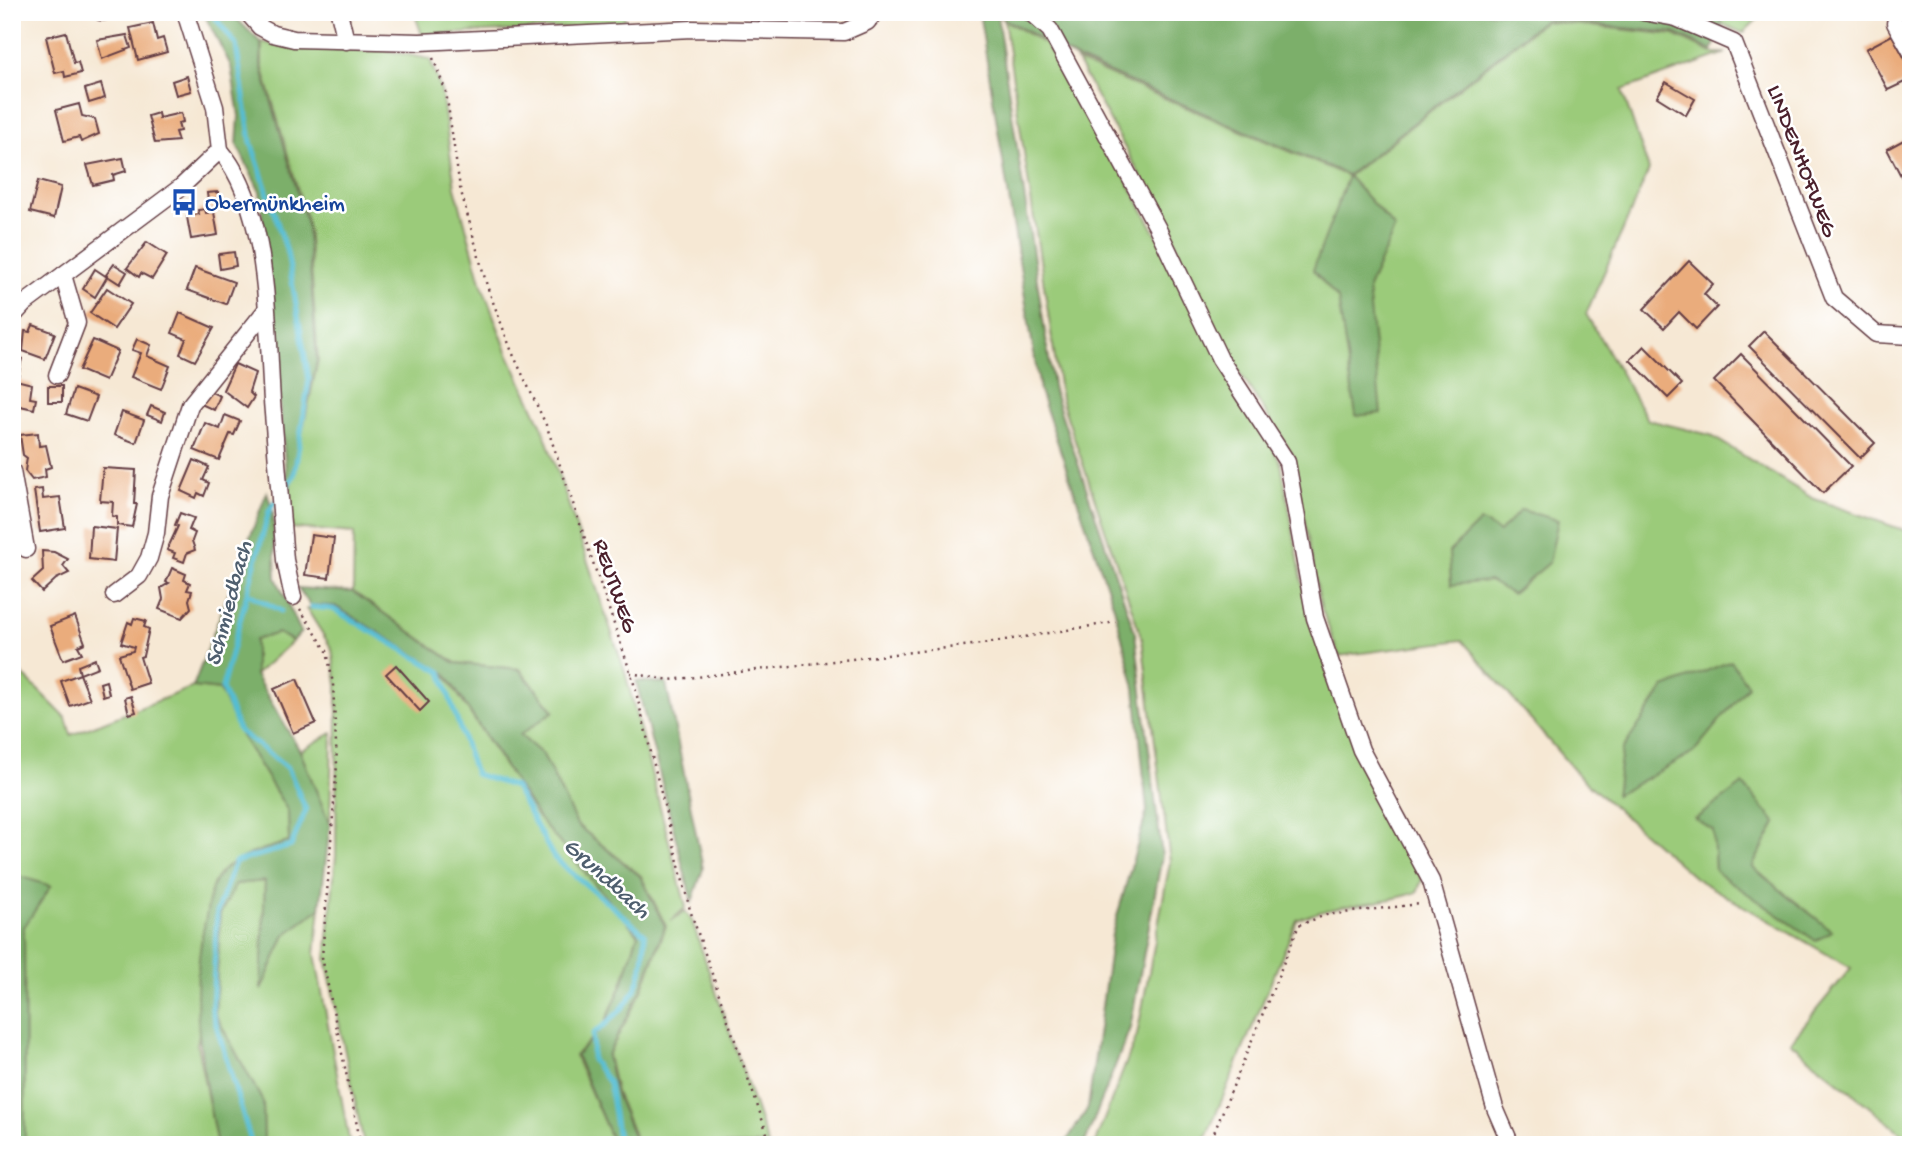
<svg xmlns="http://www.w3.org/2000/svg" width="1923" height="1157" viewBox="0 0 1923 1157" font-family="'Gochi Hand',sans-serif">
<rect width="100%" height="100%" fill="#fff"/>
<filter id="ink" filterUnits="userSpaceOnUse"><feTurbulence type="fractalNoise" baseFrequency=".0143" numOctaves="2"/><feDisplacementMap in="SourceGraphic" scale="14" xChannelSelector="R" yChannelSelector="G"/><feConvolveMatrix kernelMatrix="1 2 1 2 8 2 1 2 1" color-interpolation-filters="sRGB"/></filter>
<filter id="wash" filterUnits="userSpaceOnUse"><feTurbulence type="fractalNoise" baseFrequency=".00686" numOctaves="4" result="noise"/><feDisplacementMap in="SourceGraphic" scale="28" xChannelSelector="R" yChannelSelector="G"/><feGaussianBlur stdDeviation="1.57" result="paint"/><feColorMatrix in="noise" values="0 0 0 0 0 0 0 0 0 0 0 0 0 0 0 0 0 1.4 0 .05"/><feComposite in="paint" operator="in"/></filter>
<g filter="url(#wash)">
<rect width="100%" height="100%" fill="#f6e8d4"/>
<g fill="#9bcb7a" stroke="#727552" stroke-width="2" fill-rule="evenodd">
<polygon points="414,12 624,12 626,25 422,35"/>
<polygon points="1716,12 1765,12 1743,33 1722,24"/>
<path d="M 1004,20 L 1045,44 L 1083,100 L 1281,463 L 1309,619 L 1422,880 L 1417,892 C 1378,906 1335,903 1297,920 L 1203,1145 L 1094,1145 L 1137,1035 L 1170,862 L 1142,639 L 1061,399 Z"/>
<path d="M 1544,21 L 1674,35 L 1712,53 L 1726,53 L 1622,90 L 1649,170 L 1586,314 L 1648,420 L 1710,435 L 1812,498 L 1906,531 L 1911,528 L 1911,1141 L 1790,1042 L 1851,968 L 1695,878 L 1580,777 L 1462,640 L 1339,656 L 1321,607 L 1292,454 L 1227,353 L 1193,290 L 1173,235 L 1077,61 L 1348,176 ZM 1696,818 L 1776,823 L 1752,867 L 1831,932 L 1715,871 L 1713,830 Z"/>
<polygon points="262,42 291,48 384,50 430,59 441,91 455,187 482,285 507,351 542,426 625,672 686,907 671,921 685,911 692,921 768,1145 638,1145 616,1092 608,1055 642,990 666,926 641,876 577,825 543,755 519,735 554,711 520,669 456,663 353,592 354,533 291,528 289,493 318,360 308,225 262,65"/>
<polygon points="334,606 444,673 536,815 638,934 622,985 603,1027 575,1056 614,1145 364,1145 326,959 336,856 337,685 332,649 307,609"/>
<polygon points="278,633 293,641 255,675 255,640"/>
<polygon points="12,664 66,718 71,735 193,687 220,690 240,734 288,811 289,842 265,849 228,867 197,1045 217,1145 25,1145 24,926 51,886 12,874"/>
<polygon points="332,733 330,825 300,751"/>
<polygon points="265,881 261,988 285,935 320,908 315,954 350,1145 264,1145 263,1102 215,1014 220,914 236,884"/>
</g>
<g fill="#7caf6a" stroke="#63674a" stroke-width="2">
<polygon points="203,12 230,12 261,43 261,65 307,225 317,361 288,494 260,192 237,145 239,116 231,66"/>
<polygon points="979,12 1716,12 1722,24 1712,51 1674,33 1544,20 1348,175 1077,59 997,15 1054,392 1135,633 1162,856 1130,1028 1084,1145 1064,1145 1088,1108 1112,934 1147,811 1135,688 1114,607 1040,391"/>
<polygon points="1348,176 1395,228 1368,288 1381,413 1356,416 1338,299 1313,270"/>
<path d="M 267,492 L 273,513 L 276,578 L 301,632 L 293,641 L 278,633 L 255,640 L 255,675 L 300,751 L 330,825 L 320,908 L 285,935 L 261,990 L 265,881 L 236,884 L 220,914 L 215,1014 L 263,1102 L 264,1145 L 217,1145 C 202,1067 187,996 206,917 C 208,906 209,891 215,881 C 226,858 267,848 289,842 L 288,811 L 240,734 L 220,690 L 193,687 Z"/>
<polygon points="1521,510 1558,520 1549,563 1512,594 1489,581 1451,585 1449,552 1480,521 1499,532"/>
<polygon points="298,588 353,592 455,663 519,669 554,711 520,735 543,755 577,825 640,876 665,926 641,991 607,1056 615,1092 637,1145 614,1145 576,1055 604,1026 622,985 638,934 539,819 445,673 335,606 310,605"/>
<polygon points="1731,661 1748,686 1693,753 1616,795 1622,750 1664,688"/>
<polygon points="636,681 666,683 703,869 692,902"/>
<polygon points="1743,784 1776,823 1752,867 1832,931 1816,941 1715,871 1713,830 1695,819"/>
<polygon points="12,874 51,886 24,927 25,1145 12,1145"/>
</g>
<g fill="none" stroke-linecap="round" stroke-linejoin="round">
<g stroke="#55bdd3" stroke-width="5">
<polyline points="211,12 236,45 251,142 287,252 309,380 294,476 283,491"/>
<polyline points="247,593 281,611"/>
<path d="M 312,607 L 333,609 L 441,672 L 475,774 L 515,787 L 554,858 L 645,934 C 644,986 634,1002 593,1034 L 592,1060 L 609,1083 L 619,1145"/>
<polyline points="252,1145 212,1011 217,911 235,862 291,846 306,810 288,768 239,731 222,688 269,511 275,502"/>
</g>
</g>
<g id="blocks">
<g fill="#eaac7c">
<polygon points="153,23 157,40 163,38 167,52 138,60 130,28"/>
<polygon points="66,32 74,63 78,62 81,73 65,77 64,71 55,73 46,37"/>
<polygon points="127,35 131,48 102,59 97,40"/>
<polygon points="1892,35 1911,70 1911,79 1888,90 1866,49"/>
<polygon points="187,76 191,91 176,95 172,81"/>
<polygon points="1666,82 1695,99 1686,115 1657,97"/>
<polygon points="101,84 105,98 89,103 85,89"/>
<polygon points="79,104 82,116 95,119 99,134 81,142 79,137 64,141 56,110"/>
<polygon points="158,113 159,118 181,113 183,122 178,123 180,131 175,132 178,141 155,143 148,116"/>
<polygon points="1911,136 1911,173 1902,178 1887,149"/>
<polygon points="123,158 126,171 113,175 114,180 93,185 87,165"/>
<polygon points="38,181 61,187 54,218 30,212"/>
<polygon points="218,192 220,207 209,208 207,193"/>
<polygon points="205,209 206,213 214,212 218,235 191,239 187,217 199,214 198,210"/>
<polygon points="147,242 167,255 152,279 141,273 139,277 127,268"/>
<polygon points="234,252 236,266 220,269 218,254"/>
<polygon points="1689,261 1713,284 1704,294 1717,307 1696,329 1679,312 1664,328 1644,309"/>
<polygon points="114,264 127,272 120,284 106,275"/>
<polygon points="195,268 234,282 226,304 187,290"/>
<polygon points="95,269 107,277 95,297 83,289"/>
<polygon points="107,288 131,304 114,329 90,313"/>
<polygon points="180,313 214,328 195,361 180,354 186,339 172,333"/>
<polygon points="33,325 55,333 45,359 23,351 25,331 30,332"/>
<polygon points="1764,331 1875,443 1860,458 1749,346"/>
<polygon points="137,339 151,345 147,356 170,366 161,389 131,377 141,353 132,350"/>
<polygon points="93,340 118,351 105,381 79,370"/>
<polygon points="1644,346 1682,384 1668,398 1630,360"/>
<polygon points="1741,354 1851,466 1823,493 1714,381"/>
<polygon points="12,356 22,358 18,377 12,376"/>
<polygon points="235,364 255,373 249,392 254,397 247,408 223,390"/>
<polygon points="12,379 32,384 30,398 36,399 34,409 20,406 19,410 12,409"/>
<rect x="48" y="386" width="14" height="16"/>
<polygon points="74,389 96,397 87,421 66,414"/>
<polygon points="207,390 220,396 214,410 201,404"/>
<polygon points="151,406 165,412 162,421 147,415"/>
<polygon points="122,412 144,420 136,443 114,435"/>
<polygon points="225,415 240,421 234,435 230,434 219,460 194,450 205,423 220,429"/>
<polygon points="38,433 39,446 46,445 51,467 45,469 46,477 32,480 25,471 27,458 23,455 20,435"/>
<polygon points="194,460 209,467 203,480 209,483 204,496 198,493 196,498 181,491"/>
<polygon points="103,468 136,470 134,504 137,504 132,527 117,525 117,517 112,516 113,502 100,501"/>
<polygon points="42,489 43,499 60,497 65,528 40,532 34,490"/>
<polygon points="180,513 194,518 189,530 195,533 192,541 195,550 187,553 184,562 173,558 175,553 167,550 178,526 175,525"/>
<polygon points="91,526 117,529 114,562 89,559"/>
<polygon points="311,535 334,538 329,578 305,575"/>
<polygon points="42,551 54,552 68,559 63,566 69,573 56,579 42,592 32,581 43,571"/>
<polygon points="172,568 186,574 184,580 190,583 187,590 192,591 189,600 191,608 182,618 159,609 163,599 161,588 169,583 166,582"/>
<polygon points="75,616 85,643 78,646 82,653 63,660 50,626"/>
<polygon points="134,618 146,621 144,627 149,629 143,656 140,657 148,683 130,689 119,655 133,651 134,647 121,643 128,622 132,624"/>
<polygon points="95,659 98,667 80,674 90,699 70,706 61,681 80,674 78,666"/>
<polygon points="396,665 429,702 420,711 386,674"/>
<polygon points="297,679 316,723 293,733 274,689"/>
<polygon points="106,681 109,694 103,696 100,683"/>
<polygon points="131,696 136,712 129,714 125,698"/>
</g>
</g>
</g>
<g filter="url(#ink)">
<use href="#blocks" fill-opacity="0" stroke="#643d44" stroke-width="2"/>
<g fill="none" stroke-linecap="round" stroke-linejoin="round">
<defs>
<g id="minor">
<polyline points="101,12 104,12"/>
<polyline points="247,12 260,27 273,34 294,39 420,42 692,29 844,32 867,22 875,12"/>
<polyline points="339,12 346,41"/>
<polyline points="1030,12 1050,30 1157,227 1220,359 1287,462 1315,618 1361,750 1431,881 1495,1108 1511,1145"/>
<polyline points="1643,12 1676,18 1734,43 1834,298 1876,334 1911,336"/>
<polyline points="1895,23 1911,51"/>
<path d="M 220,150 C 270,208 267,327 272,401 C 276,454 281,507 285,560 L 293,597"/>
<polyline points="12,317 24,304 181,187 220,150 215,107 185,12"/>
<polyline points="57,375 77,323 63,275"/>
<polyline points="12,471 26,549"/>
<polyline points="114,595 139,576 149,558 156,533 160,496 190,405 266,310"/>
</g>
</defs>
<use href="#minor" stroke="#643d44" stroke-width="19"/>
<g stroke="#643d44" stroke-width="2.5" stroke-dasharray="2 5" stroke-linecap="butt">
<polyline points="433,58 446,92 460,188 487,286 512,352 547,427 633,680 690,910 771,1145"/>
<polyline points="300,609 327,651 333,684 337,764 322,957 361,1145"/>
<polyline points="630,673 670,680 981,644 1116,622"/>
<polyline points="1209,1145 1299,925 1326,915 1420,904"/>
</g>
<use href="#minor" stroke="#fff" stroke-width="16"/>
</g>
</g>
<defs>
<symbol id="bus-bare" viewBox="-9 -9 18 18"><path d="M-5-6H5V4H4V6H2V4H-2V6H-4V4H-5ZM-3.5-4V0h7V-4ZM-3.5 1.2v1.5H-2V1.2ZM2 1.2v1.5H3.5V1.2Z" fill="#1a4fb4" stroke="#fff" stroke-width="2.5" paint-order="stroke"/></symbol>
</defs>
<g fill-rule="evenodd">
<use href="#bus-bare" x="165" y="183" width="38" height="38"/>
</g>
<g text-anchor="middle" stroke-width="5" stroke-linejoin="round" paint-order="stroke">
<g font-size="23" fill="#4a1f2b" stroke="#fff">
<text transform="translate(1804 160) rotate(69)" y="8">LINDENHOFWEG</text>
<text transform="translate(617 585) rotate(71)" y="8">REUTWEG</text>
</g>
<g font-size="23" fill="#164399" stroke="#fff" text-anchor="start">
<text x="205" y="210">Obermünkheim</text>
</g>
<g font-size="24" font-style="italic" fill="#4e5e6e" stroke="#fff">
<text transform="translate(227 603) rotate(-75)" y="8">Schmiedbach</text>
<text transform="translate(608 877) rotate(42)" y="8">Grundbach</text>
</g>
</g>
<rect width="1923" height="1157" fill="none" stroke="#fff" stroke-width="42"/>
</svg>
